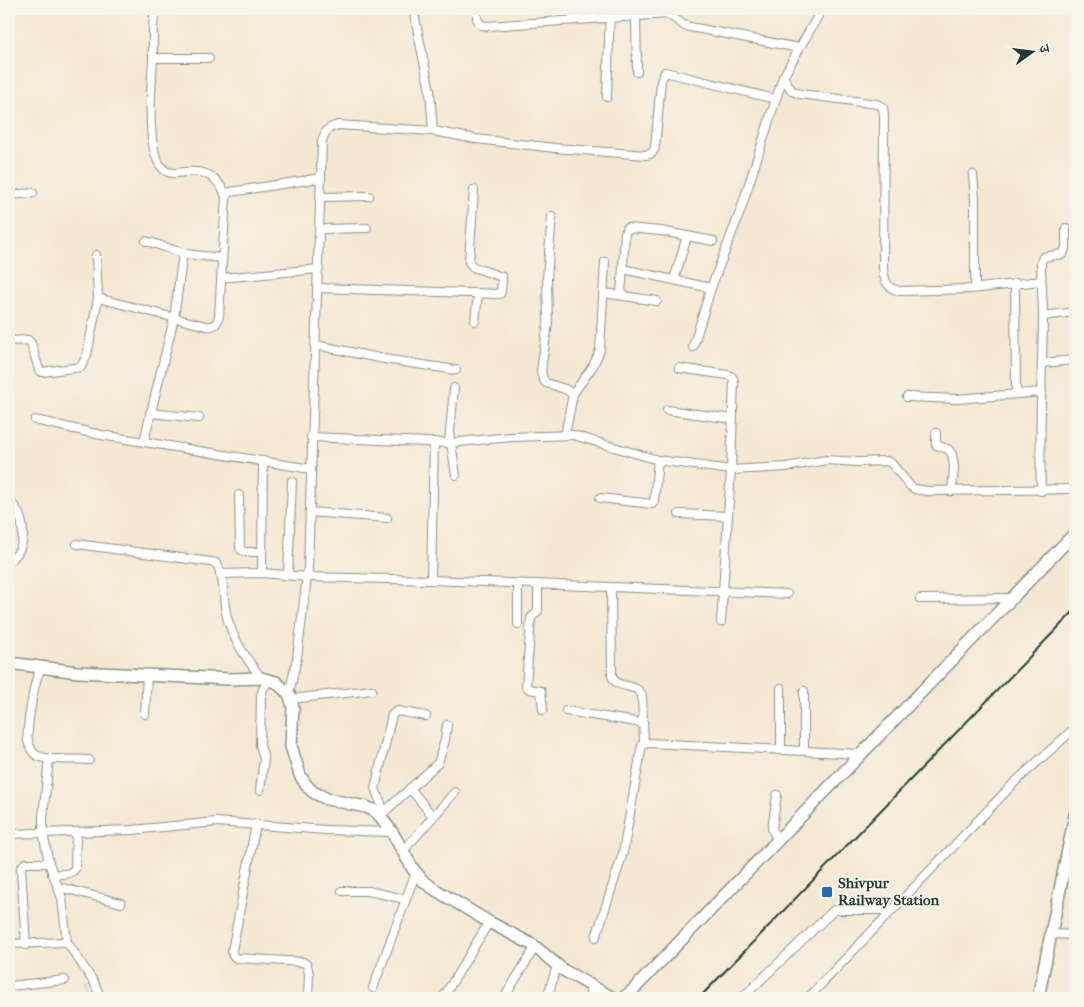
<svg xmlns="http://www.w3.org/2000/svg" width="1084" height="1007" viewBox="0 0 1084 1007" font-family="'IM FELL French Canon','Noto Serif Devanagari',serif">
<rect width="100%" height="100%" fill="#f7f3e8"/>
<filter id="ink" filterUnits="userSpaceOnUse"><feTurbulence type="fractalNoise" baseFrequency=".02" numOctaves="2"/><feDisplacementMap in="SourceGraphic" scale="10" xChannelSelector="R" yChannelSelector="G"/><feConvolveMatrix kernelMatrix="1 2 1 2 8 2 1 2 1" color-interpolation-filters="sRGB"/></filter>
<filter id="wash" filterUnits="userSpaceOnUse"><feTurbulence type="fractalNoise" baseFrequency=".0096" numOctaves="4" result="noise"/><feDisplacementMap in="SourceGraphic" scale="20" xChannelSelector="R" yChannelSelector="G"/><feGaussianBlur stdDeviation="1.12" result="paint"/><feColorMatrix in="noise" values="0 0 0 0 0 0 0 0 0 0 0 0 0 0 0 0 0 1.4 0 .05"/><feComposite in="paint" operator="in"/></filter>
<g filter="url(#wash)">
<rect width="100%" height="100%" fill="#f5e8d3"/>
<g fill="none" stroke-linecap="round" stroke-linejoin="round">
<polyline stroke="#87bbf5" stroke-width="2" points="86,981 90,998"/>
</g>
</g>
<g filter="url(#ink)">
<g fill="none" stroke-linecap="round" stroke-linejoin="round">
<defs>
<g id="street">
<polyline points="413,9 430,91 433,131"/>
<polyline points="477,9 477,19 481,25 488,26 668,14 685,26 799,48"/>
<polyline points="636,16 637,72"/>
<polyline points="153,58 209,58"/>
<path d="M 783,77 L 792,91 L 800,94 L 877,104 L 883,107 L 884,115 L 883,267 C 884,279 886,288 899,291 L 971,289 L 1041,281"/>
<polyline points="607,97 610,9"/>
<polyline points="973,175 975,199 975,288"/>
<polyline points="224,193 321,178"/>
<polyline points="9,195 33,193"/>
<polyline points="320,197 369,196"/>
<polyline points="552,216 547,278 548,323 541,371 543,379 546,383 565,389 573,394"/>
<polyline points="320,229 367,228"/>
<polyline points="146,241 186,254 222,258"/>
<polyline points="623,269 711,288"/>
<polyline points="221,278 319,269"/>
<polyline points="674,280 687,236"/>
<polyline points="1015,283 1016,393"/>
<polyline points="318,288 500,294 501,292 502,277 473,267 469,262 474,190"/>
<polyline points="604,293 657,301"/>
<polyline points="621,295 625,233 627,228 661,231 713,241"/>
<path d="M 98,298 L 206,326 C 214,327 217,325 219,316 L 226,196 C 217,175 205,170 184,172 C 179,173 173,174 168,172 C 143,162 152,81 153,59 C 153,42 152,25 155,9"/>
<polyline points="1043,316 1075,312"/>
<polyline points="475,321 478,294"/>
<polyline points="9,341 28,340 31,343 39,370 42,372 81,367 87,355 98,298 96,255"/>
<polyline points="316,345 384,359 456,370"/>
<polyline points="693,347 711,288 740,212 783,77 822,9"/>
<polyline points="1042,363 1075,360"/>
<polyline points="679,368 728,375 731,376 734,380 731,470 721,622"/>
<polyline points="907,397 957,399 1042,392"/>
<polyline points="667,410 733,419"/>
<polyline points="150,413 199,418"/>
<polyline points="35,420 101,435 311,469"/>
<polyline points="936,433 936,445 948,449 952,454 954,467 952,491"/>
<polyline points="565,435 573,394 593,366 600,350 605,262"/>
<polyline points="311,437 449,443 511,437 573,435 658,460 731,470 786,467 826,460 858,462 886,461 891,463 911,487 915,489 927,491 1075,489"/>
<polyline points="144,441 174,318 183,253"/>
<polyline points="449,443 454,388"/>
<polyline points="451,443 456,475"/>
<path d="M 1041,491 C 1039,433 1042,376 1043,319 C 1043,300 1041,281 1041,262 L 1043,257 L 1063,254 L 1066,247 L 1066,228"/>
<polyline points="239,495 240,549 245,552 262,552"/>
<polyline points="600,498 652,504 654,501 658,460"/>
<path d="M 9,501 C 26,514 29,549 9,561"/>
<polyline points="310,512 387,518"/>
<polyline points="679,514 728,516"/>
<path d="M 77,544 L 211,562 L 216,563 C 226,578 222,600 227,617 C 233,640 247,659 261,678"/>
<polyline points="262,573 263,461"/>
<polyline points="220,574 262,573 307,577 431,580 787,594"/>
<polyline points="288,575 292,481"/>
<polyline points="431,580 434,442"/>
<polyline points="538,585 538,611 531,618 526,686 529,689 541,691 543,710"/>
<path d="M 611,588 L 612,676 C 616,690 636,682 642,695 L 644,743"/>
<polyline points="920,599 1012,598"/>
<polyline points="518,624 518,585"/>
<path d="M 44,667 C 42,669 40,670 39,673 C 34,682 26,731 28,741 C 29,745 32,752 36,755 C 44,761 77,759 89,760"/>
<polyline points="781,688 781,750"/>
<polyline points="804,691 804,751"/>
<path d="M 289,694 L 297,658 L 308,568 L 322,141 C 325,131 327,128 338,125 L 433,131 L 476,139 L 555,148 L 646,155 L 652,153 L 655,148 L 661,81 L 665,72 L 775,99"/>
<polyline points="291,699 372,690"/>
<polyline points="566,711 643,723"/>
<polyline points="145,714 147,674"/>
<polyline points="49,758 43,817 43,833 49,863 62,898 67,942 95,984 100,998"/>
<polyline points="410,788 433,817"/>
<polyline points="260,790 264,759 260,745 261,695 263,689 270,679"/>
<polyline points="777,795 772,829 774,834 781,837"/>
<polyline points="384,812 375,788 392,715 397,711 426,716"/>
<polyline points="381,815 438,763 445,740 447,725"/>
<polyline points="256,824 232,951 233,956 236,958 303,962 307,965 309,974 308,998"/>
<polyline points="9,834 132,830 216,822 327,830 392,832"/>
<polyline points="403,851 455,792"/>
<path d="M 52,874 C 60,874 69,876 75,869 L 76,833"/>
<polyline points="59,887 121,903"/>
<polyline points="342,891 368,891 405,899"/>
<polyline points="1051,934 1075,935"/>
<polyline points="596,937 623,853 642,745 648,743 861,754"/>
<polyline points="9,944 67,942"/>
<polyline points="26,945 21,868 25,863 49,863"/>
<polyline points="9,986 65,980"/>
<polyline points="373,988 416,872"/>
<polyline points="443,998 489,922"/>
<polyline points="504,998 536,946"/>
<polyline points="547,998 557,966"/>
<polyline points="589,998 591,987"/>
<polyline points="742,998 834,910 892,910"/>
<polyline points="808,998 1015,782 1075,728"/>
</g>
<g id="secondary">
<polyline points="9,663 78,672 230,679 261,678 276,682 289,694 291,699 293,708 291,746 300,775 306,785 313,792 327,799 366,807 375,811 380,816 392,832 413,869 422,880 434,889 489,922 533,945 563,970 613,998"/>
<polyline points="623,998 631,992 1075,533"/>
<polyline points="1038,998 1075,815"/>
</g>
</defs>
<use href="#street" stroke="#8a9284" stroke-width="10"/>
<use href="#secondary" stroke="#8a9284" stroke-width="14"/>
<use href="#street" stroke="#fff" stroke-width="8"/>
<use href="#secondary" stroke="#fff" stroke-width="11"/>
<polyline stroke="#1f3d34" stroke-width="2" points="699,998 1075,610"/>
</g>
</g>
<rect fill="#1f6fb2" stroke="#f7f3e8" stroke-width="2" x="821" y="886" width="12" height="12" rx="2.5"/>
<g text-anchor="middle" stroke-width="4.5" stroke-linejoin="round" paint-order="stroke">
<g font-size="15" font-weight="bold" fill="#1f3d34" stroke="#f7f3e8" text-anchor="start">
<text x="838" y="888">Shivpur<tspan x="838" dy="17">Railway Station</tspan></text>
</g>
</g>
<rect width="1084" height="1007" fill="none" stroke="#f7f3e8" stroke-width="30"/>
<g transform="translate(1032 52) rotate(76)" stroke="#f7f3e8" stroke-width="4" paint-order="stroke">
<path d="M0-4L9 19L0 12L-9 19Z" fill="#1f3d34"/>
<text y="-8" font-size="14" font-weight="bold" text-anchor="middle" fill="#1f3d34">उ</text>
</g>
</svg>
